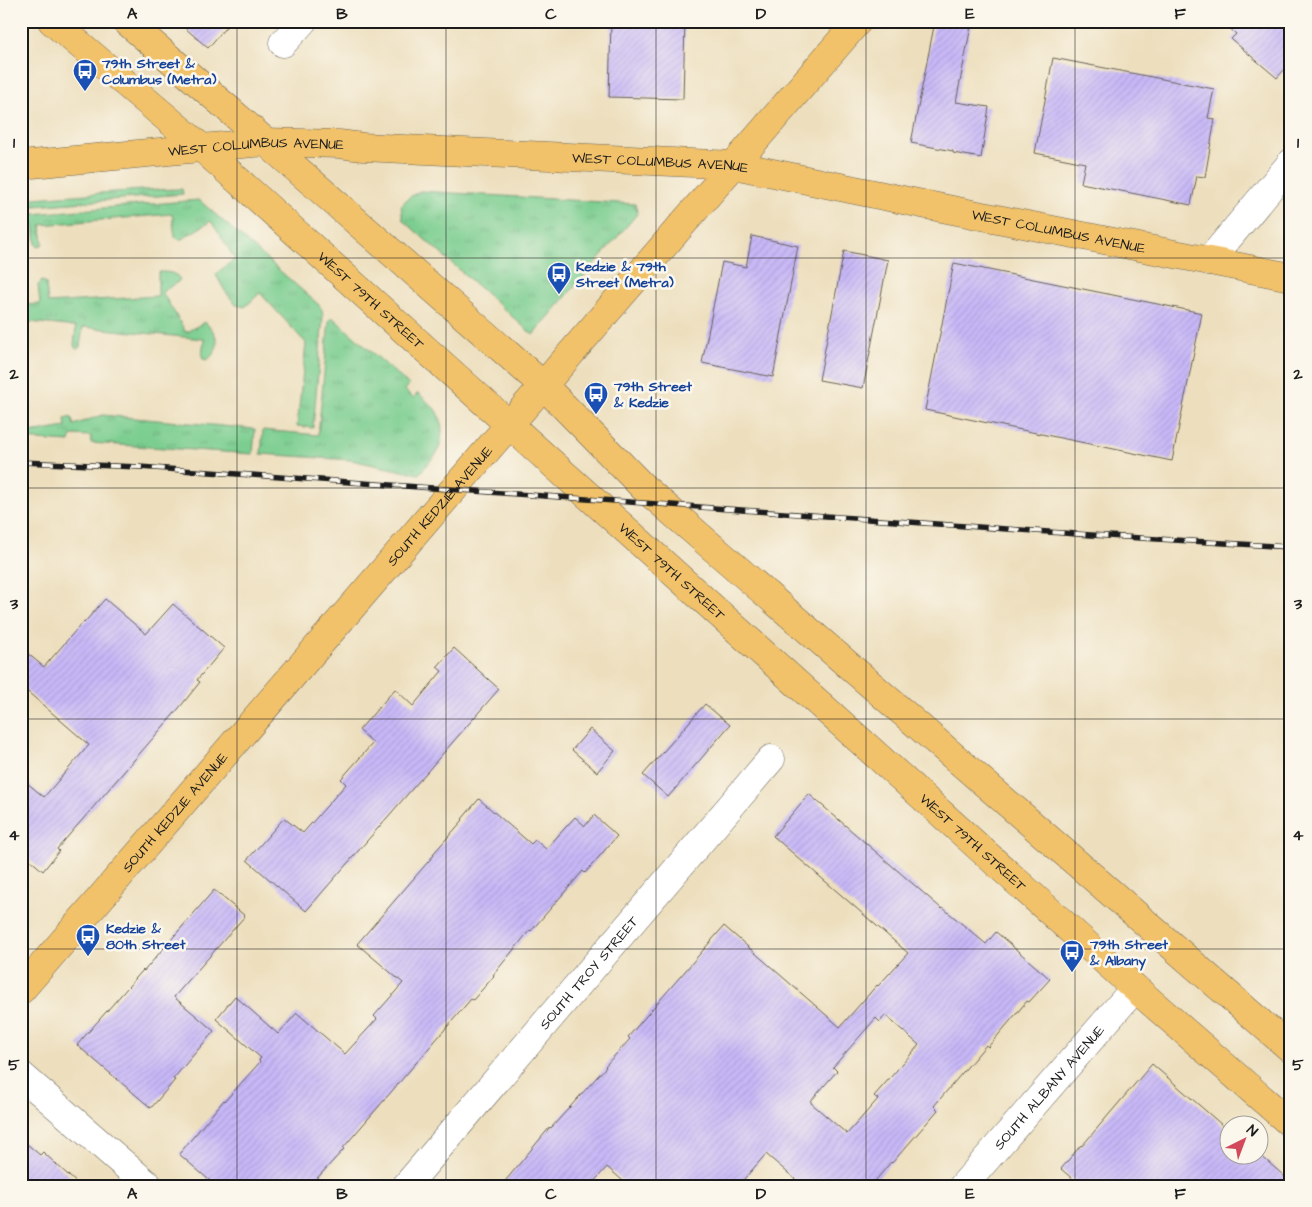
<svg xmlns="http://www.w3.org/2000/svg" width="1312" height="1207" viewBox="0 0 1312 1207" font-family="'Architects Daughter',sans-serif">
<defs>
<pattern id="grass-tufts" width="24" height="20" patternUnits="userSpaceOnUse" patternTransform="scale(1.25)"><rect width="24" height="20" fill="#7bce90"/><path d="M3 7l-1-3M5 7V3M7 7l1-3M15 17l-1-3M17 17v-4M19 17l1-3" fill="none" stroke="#6ab07c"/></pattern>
<pattern id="building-hatch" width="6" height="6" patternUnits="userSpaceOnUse" patternTransform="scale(1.25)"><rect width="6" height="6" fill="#c8b8f8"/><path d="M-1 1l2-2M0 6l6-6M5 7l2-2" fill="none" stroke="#ab9ed4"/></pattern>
</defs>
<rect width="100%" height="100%" fill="#fbf7ec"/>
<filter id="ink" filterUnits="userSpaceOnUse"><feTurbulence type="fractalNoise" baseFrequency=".02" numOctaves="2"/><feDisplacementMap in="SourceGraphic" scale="10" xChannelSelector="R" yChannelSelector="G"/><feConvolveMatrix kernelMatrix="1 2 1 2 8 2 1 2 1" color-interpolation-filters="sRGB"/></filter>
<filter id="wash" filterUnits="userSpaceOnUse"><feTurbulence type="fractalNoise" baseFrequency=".0096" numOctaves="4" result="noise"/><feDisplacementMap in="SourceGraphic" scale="20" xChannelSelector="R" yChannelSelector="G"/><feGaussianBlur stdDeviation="1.12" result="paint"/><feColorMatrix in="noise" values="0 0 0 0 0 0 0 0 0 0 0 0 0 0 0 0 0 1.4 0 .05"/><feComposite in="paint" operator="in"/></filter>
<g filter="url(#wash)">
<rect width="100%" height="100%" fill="#eddfbe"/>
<g fill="url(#grass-tufts)" stroke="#4c7556">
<polygon points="182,189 183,194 21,207 21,199 141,190"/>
<polygon points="420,191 635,204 638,213 533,335 403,220 401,206 408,198"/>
<polygon points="199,200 319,305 322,310 323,317 313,428 297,426 306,343 260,293 245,307 236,305 225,291 216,275 218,272 235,259 211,221 180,240 175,237 172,214 41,225 43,243 41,246 38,247 36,244 34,225 21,226 21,215"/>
<path d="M 159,272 C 167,272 175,272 180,279 L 178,282 L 162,292 L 186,332 L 205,322 C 218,334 223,348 207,360 L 203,359 L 202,356 L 204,339 L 83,327 L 80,347 L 78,349 L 75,348 L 74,345 L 76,327 L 21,321 L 21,305 L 40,304 L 38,285 L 42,281 L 45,282 L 46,284 L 48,303 L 158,296 L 158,274 Z"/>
<polygon points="332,317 409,385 405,390 413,398 418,393 435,409 441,420 442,430 441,443 437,453 419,474 407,472 351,460 261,454 263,430 318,435 329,321"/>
<polygon points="102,415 255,429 253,454 91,443 91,436 71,435 70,442 21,439 21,433 36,432 66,427 65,419 71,417 74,425"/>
</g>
<g id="blocks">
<g fill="url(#building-hatch)" fill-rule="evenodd">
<polygon points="177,21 231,21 208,48"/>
<polygon points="611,21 685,21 683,99 609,97"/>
<polygon points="935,21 972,21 956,102 989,107 981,158 953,153 953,151 911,143"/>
<polygon points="1222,21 1291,21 1291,62 1277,78 1231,39 1236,34"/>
<polygon points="1053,58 1214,89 1208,118 1215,119 1205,177 1197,176 1191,205 1081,183 1085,163 1035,153"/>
<polygon points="752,236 798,246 773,377 702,363 722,262 746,267"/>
<polygon points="844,251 888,260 863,388 819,380"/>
<polygon points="954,263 1202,313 1172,461 925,410"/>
<polygon points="105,599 146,634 173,604 224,648 197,680 200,682 180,707 57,849 59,851 43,871 21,852 21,778 44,797 89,745 21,686 21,648 44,667 83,622 84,623"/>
<polygon points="454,648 499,689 306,911 247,860 284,818 303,833 346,784 341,779 373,743 359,730 395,689 413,706 442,671 437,667"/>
<polygon points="705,704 730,725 668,797 643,775"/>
<polygon points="590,729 615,751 597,772 572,750"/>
<path d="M 809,794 L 942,909 L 943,908 L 986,944 L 996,932 L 1050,979 L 1029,1002 L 1027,1001 L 988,1047 L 986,1045 L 934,1106 L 938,1110 L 892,1163 L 891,1162 L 871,1186 L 803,1186 L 766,1154 L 738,1186 L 629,1186 L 607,1167 L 590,1186 L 501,1186 L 550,1127 L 551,1128 L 606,1067 L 605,1066 L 630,1039 L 628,1037 L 724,926 L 840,1027 L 877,985 L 878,986 L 908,953 L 773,836 ZM 885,1015 L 919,1045 L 874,1096 L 878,1099 L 847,1134 L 811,1103 L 811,1101 L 837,1071 L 833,1067 L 876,1018 L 880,1022 Z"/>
<polygon points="479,799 531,844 535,840 546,849 575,817 585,826 594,815 617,836 585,873 583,871 531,931 530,930 493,975 494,976 473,1000 471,999 343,1148 344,1149 310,1186 216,1186 179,1154 224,1100 225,1101 260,1062 259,1060 261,1058 216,1019 235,996 278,1034 297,1013 345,1054 377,1019 374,1016 403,983 357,944 434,855 433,854 463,820 462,819"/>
<polygon points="214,890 245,916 174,997 214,1031 173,1079 175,1080 151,1108 77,1045 143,970 144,971"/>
<polygon points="1152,1064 1230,1132 1230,1154 1259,1154 1291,1182 1291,1186 1081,1186 1061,1169 1081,1145 1082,1146"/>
<polygon points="21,1139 40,1155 43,1152 80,1186 21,1186"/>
</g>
</g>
</g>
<g filter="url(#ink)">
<use href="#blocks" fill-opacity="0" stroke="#656055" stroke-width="1"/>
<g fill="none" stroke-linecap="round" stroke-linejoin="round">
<defs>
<g id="minor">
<polyline points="283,43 303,21"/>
<polyline points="1209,261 1291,163"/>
<polyline points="21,1075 149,1186"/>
<path id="s1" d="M 406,1186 L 771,759"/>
<path id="s2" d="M 963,1186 L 1135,988"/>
</g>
<g id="major">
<path id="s3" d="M 52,21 L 202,148 L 1135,988 L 1291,1124"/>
<polyline points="126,21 226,107 544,386 643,487 1291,1049"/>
<path id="s4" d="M 21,165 L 265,142 L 339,144 L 363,147 L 734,165 L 927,205 L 1291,277"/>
<path id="s5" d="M 21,990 L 858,21"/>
</g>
</defs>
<use href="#minor" stroke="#656055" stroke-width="29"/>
<use href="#major" stroke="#656055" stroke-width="29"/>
<use href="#minor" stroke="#fff" stroke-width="28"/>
<use href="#major" stroke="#f2c26a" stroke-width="28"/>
<defs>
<polyline id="rail" points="21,462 139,467 1091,535 1291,547"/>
</defs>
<use href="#rail" stroke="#1c1c1c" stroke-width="5.5"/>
<use href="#rail" stroke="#fbf7ec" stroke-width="4" stroke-dasharray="11" stroke-linecap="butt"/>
</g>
</g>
<path fill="none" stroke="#1c1c1c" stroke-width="1" stroke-opacity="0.55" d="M 237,21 L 237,1186M 446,21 L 446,1186M 656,21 L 656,1186M 866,21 L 866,1186M 1075,21 L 1075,1186M 21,258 L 1291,258M 21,488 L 1291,488M 21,719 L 1291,719M 21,949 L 1291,949"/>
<defs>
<symbol id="bus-pin" viewBox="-11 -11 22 30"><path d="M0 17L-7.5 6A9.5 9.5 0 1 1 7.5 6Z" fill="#1a4fb4" stroke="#fbf7ec"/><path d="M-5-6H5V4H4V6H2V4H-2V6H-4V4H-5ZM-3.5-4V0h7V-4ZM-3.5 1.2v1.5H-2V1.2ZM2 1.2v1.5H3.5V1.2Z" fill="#fff"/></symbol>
</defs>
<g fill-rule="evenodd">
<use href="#bus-pin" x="71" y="57" width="28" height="38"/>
<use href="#bus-pin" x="545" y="260" width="28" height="38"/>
<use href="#bus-pin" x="582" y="380" width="28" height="38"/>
<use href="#bus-pin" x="74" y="922" width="28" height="38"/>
<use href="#bus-pin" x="1058" y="938" width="28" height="38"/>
</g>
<g text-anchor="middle" stroke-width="5" stroke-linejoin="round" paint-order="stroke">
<g font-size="14" font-weight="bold" fill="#164399" stroke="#fbf7ec" text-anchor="start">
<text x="102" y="68">79th Street &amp;<tspan x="102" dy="16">Columbus (Metra)</tspan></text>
<text x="576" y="271">Kedzie &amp; 79th<tspan x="576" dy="16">Street (Metra)</tspan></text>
<text x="614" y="391">79th Street<tspan x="614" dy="16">&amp; Kedzie</tspan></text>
<text x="106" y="933">Kedzie &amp;<tspan x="106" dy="16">80th Street</tspan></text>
<text x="1090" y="949">79th Street<tspan x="1090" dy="16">&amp; Albany</tspan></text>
</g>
<g font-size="14" fill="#1c1c1c" stroke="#fbf7ec">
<text dy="5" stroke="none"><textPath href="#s4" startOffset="236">WEST COLUMBUS AVENUE</textPath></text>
<text dy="5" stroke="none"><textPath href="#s4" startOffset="641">WEST COLUMBUS AVENUE</textPath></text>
<text dy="5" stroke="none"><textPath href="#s4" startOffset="1046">WEST COLUMBUS AVENUE</textPath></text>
<text dy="5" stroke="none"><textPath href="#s3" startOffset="424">WEST 79TH STREET</textPath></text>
<text dy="5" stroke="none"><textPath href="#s5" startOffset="640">SOUTH KEDZIE AVENUE</textPath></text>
<text dy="5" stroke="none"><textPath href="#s3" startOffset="829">WEST 79TH STREET</textPath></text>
<text dy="5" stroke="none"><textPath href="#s5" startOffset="235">SOUTH KEDZIE AVENUE</textPath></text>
<text dy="5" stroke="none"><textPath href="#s3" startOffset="1234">WEST 79TH STREET</textPath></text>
<text dy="5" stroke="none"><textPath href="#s1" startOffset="281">SOUTH TROY STREET</textPath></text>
<text dy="5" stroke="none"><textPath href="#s2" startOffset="131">SOUTH ALBANY AVENUE</textPath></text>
</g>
</g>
<rect width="1312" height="1207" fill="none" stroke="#fbf7ec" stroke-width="55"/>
<g transform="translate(1244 1140) rotate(42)"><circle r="24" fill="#fbf7ec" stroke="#a29f99"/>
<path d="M0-4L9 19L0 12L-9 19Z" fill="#d1495b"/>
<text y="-8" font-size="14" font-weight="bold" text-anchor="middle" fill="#1c1c1c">N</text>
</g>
<rect x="28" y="28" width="1256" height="1152" fill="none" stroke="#1c1c1c" stroke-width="2"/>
<g font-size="16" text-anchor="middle" font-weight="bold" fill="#1c1c1c">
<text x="132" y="19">A</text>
<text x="342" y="19">B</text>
<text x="551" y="19">C</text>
<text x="761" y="19">D</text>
<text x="970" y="19">E</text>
<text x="1180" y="19">F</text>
<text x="14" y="148">1</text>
<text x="1298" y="148">1</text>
<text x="14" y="379">2</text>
<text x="1298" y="379">2</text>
<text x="14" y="609">3</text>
<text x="1298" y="609">3</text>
<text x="14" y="840">4</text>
<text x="1298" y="840">4</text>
<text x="14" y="1070">5</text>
<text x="1298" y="1070">5</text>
<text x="132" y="1199">A</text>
<text x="342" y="1199">B</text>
<text x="551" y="1199">C</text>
<text x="761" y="1199">D</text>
<text x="970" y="1199">E</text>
<text x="1180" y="1199">F</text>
</g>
</svg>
